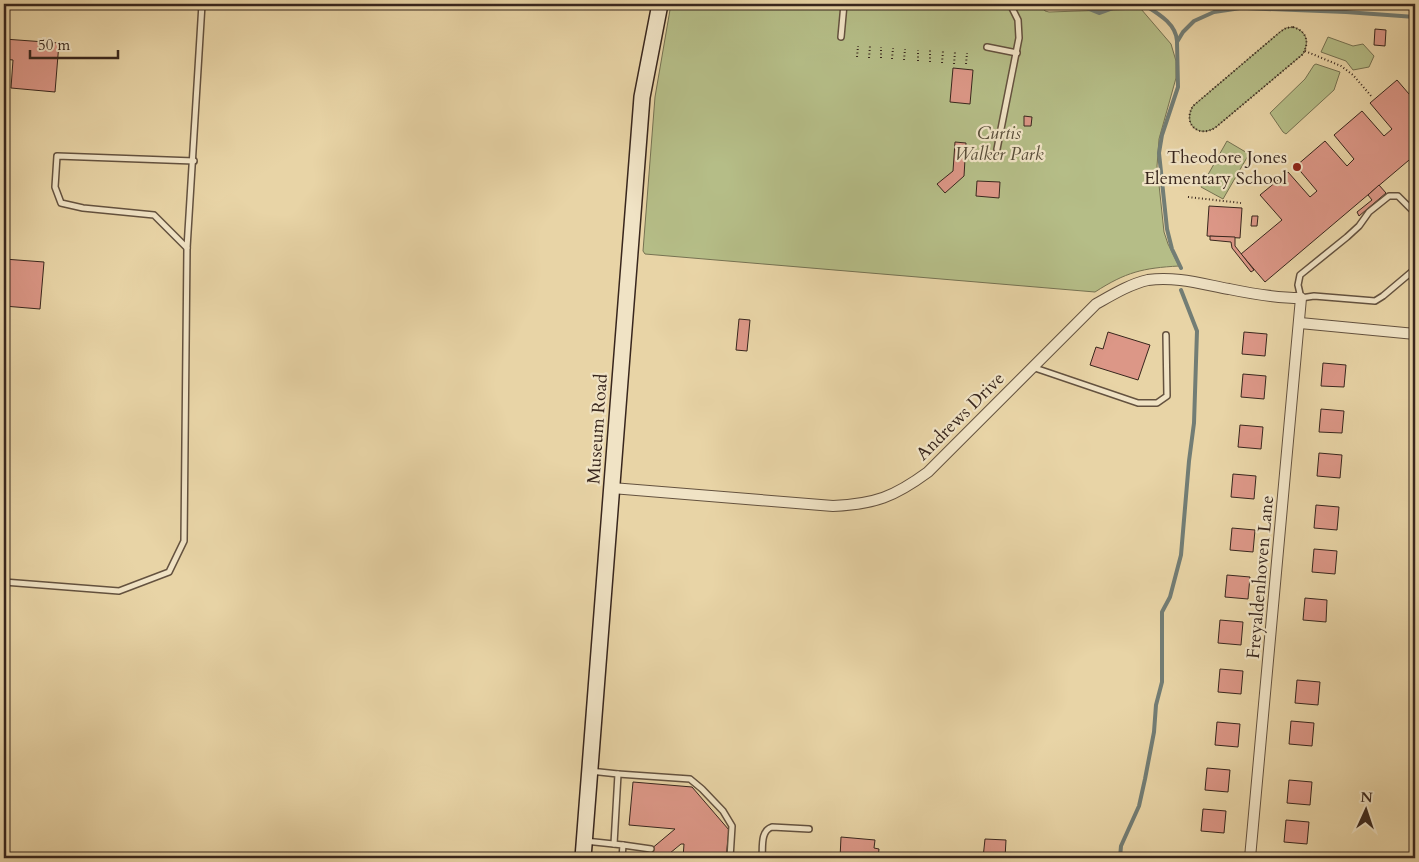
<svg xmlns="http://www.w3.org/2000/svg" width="1419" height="862" viewBox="0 0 1419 862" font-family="Cardo,serif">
<rect width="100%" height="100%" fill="#e8d4a6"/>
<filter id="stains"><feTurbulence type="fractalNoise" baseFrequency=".004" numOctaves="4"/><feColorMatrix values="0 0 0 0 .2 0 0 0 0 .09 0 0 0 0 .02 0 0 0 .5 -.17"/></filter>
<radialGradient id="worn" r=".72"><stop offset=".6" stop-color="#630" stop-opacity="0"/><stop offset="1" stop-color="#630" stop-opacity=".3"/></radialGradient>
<g fill="#b5bd87" stroke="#767252">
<path d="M 671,4 L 1041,4 L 1045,11 L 1049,12 L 1141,9 L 1171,44 L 1176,61 L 1176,78 L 1159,139 L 1157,166 L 1164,232 L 1168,244 L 1179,266 C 1143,268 1126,272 1095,292 L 645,254 L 643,251 L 655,97 Z"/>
<path d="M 1293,27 C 1306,31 1310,41 1303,54 L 1216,127 C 1199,139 1182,124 1193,106 L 1280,32 L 1286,28 Z"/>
<polygon points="1328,37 1353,46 1363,44 1374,56 1369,67 1353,70 1346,61 1321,52"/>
<polygon points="1316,64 1340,72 1334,90 1286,134 1283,132 1270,113 1305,79 1314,65"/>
<polygon points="1227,141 1249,154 1223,199 1201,187"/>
</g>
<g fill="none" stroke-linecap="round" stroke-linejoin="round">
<g stroke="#727d75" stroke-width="4">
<polyline points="1077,4 1099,13 1121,5 1135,4"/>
<path d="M 1143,4 C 1157,13 1176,23 1177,41"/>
<polyline points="1181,268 1172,249 1167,229 1159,153 1162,135 1178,87 1177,42 1183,32 1194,21 1214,12 1241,8 1346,12 1415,17"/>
<polyline points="1120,858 1121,846 1139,806 1145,779 1154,732 1156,705 1162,682 1162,612 1170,597 1181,555 1189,461 1194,423 1197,331 1181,290"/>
</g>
</g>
<g fill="#dc9787" stroke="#38261d">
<polygon points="1375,29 1386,30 1385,46 1374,45"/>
<polygon points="4,39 59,43 55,92 11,88 13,60 4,59"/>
<polygon points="953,68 973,70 970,104 950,102"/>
<polygon points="1397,80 1415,101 1415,155 1265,282 1241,254 1282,220 1260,195 1288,172 1310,197 1317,191 1296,166 1325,141 1347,166 1354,159 1334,135 1362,111 1384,136 1392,129 1370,103"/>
<polygon points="1024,116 1032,117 1031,126 1024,126"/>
<polygon points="955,142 966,143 964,176 945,193 937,184 953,171"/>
<polygon points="977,181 1000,182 999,198 976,196"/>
<polygon points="1379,185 1386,193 1359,216 1357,212 1372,200 1368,195"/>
<polygon points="1209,206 1242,208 1240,238 1207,236"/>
<polygon points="1252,216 1258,216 1257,226 1251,226"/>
<polygon points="1210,236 1235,237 1235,246 1254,270 1251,272 1232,248 1231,242 1210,240"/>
<polygon points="4,259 44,262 40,309 4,306"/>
<polygon points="739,319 750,320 747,351 736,350"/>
<polygon points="1108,332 1150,345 1138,380 1090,365 1096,347 1103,349"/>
<polygon points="1244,332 1267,334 1265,356 1242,354"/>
<polygon points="1323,363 1346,365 1344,387 1321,386"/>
<polygon points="1243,374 1266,376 1264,399 1241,397"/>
<polygon points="1321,409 1344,411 1342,433 1319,432"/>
<polygon points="1240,425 1263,427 1261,449 1238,447"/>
<polygon points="1319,453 1342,455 1340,478 1317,476"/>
<polygon points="1233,474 1256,476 1254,499 1231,497"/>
<polygon points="1316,505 1339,507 1337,530 1314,528"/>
<polygon points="1232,528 1255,530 1253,552 1230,550"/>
<polygon points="1314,549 1337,551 1335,574 1312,572"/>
<polygon points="1227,575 1250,577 1248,599 1225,597"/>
<polygon points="1305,598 1327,600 1326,622 1303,620"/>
<polygon points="1220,620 1243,622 1241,645 1218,643"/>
<polygon points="1220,669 1243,671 1241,694 1218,692"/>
<polygon points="1297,680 1320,682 1318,705 1295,703"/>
<polygon points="1291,721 1314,723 1312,746 1289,744"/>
<polygon points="1217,722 1240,724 1238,747 1215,745"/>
<polygon points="1207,768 1230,770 1228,792 1205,790"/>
<polygon points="1289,780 1312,782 1310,805 1287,803"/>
<polygon points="633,782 692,787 729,830 726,858 683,858 684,844 681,844 664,858 647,858 644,855 675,829 629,825"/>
<polygon points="1203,809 1226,811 1224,833 1201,831"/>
<polygon points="1286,820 1309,822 1307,844 1284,842"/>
<polygon points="841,837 875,840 874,848 879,849 878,858 840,858"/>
<polygon points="985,839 1006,840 1005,858 983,858"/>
</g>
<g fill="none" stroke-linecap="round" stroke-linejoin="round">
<defs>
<g id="lane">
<polyline points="841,37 844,4"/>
<polyline points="987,47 1017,53"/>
<polyline points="997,149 1019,38 1018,20 1010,4"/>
<polyline points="1415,213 1398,196 1389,196 1369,212 1359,226 1347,237 1300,275 1298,285 1301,298 1314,296 1375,301 1383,296 1415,269"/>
<polyline points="187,248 154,215 83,208 61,203 55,187 57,156 194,161"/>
<polyline points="1032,367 1138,403 1157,403 1167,396 1166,335"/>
<polyline points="4,582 119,591 169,572 184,541 187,248 202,4"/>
<polyline points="590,771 618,774 614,844"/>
<polyline points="618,774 690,779 702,789 723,811 732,826 730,858"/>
<polyline points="585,841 623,845 622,858"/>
<polyline points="623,845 651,849"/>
<path d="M 762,858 C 763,847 760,831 772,827 L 809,829"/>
</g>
<g id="street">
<polyline points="1300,323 1415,334"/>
<path d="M 612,488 L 833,506 C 875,504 894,497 928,472 L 1096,304 C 1112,295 1130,284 1148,280 C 1175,276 1202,284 1229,289 C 1253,294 1277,298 1301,298 L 1250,858"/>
</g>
<polyline id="secondary" points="583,858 642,97 660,4"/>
</defs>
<use href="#lane" stroke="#64523f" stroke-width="8"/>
<use href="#street" stroke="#64523f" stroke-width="12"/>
<use href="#secondary" stroke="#38261d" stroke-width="18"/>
<g stroke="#38261d" stroke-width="2" stroke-dasharray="1 2.5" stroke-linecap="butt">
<path d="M 1293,27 C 1306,31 1310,41 1303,54 L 1216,127 C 1199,139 1182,124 1193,106 L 1280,32 L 1286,28 Z"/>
<polyline points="1305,51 1341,66 1353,75 1372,97"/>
<polyline points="857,57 858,46"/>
<polyline points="869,58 870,46"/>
<polyline points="881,58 881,47"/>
<polyline points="892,59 893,48"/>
<polyline points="904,60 905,49"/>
<polyline points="918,61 918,50"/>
<polyline points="930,62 930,50"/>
<polyline points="942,63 943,51"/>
<polyline points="954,64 955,52"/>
<polyline points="966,64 967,53"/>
<polyline points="1188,197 1241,203"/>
</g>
<use href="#lane" stroke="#f0e3c5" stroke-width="5"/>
<use href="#street" stroke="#f0e3c5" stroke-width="10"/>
<use href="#secondary" stroke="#f0e3c5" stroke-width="15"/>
</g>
<circle fill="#8f2418" stroke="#f0e3c5" stroke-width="2" cx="1297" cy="167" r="5"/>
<g text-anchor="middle" stroke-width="4.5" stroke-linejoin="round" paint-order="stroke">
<g font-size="18" font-style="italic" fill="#574c38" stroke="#f0e3c5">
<text x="999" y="139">Curtis<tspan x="999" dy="21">Walker Park</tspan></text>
</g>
<g font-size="18" fill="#38261d" stroke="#f0e3c5" text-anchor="end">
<text x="1287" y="163">Theodore Jones<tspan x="1287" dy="21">Elementary School</tspan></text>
</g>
<g font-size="18" fill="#38261d" stroke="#f0e3c5">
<text transform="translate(960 416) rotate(-45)" y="6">Andrews Drive</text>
<text transform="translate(597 429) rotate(-86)" y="6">Museum Road</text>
<text transform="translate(1260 577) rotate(-85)" y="6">Freyaldenhoven Lane</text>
</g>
</g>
<rect width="1419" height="862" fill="none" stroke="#e8d4a6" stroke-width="20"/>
<rect x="5" y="5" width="1409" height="852" fill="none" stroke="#38261d" stroke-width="2.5"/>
<rect x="10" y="10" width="1399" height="842" fill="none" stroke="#38261d"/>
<g transform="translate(1366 810) rotate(3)" stroke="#f0e3c5" stroke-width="4" paint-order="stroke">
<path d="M0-4L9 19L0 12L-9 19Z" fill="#38261d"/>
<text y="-8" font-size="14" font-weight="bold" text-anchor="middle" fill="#38261d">N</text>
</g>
<path d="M30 50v8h88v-8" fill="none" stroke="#38261d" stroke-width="2.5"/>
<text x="38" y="50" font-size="15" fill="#38261d" stroke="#f0e3c5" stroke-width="4" paint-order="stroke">50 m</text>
<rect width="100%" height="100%" filter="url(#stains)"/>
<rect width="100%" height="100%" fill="url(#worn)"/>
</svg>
